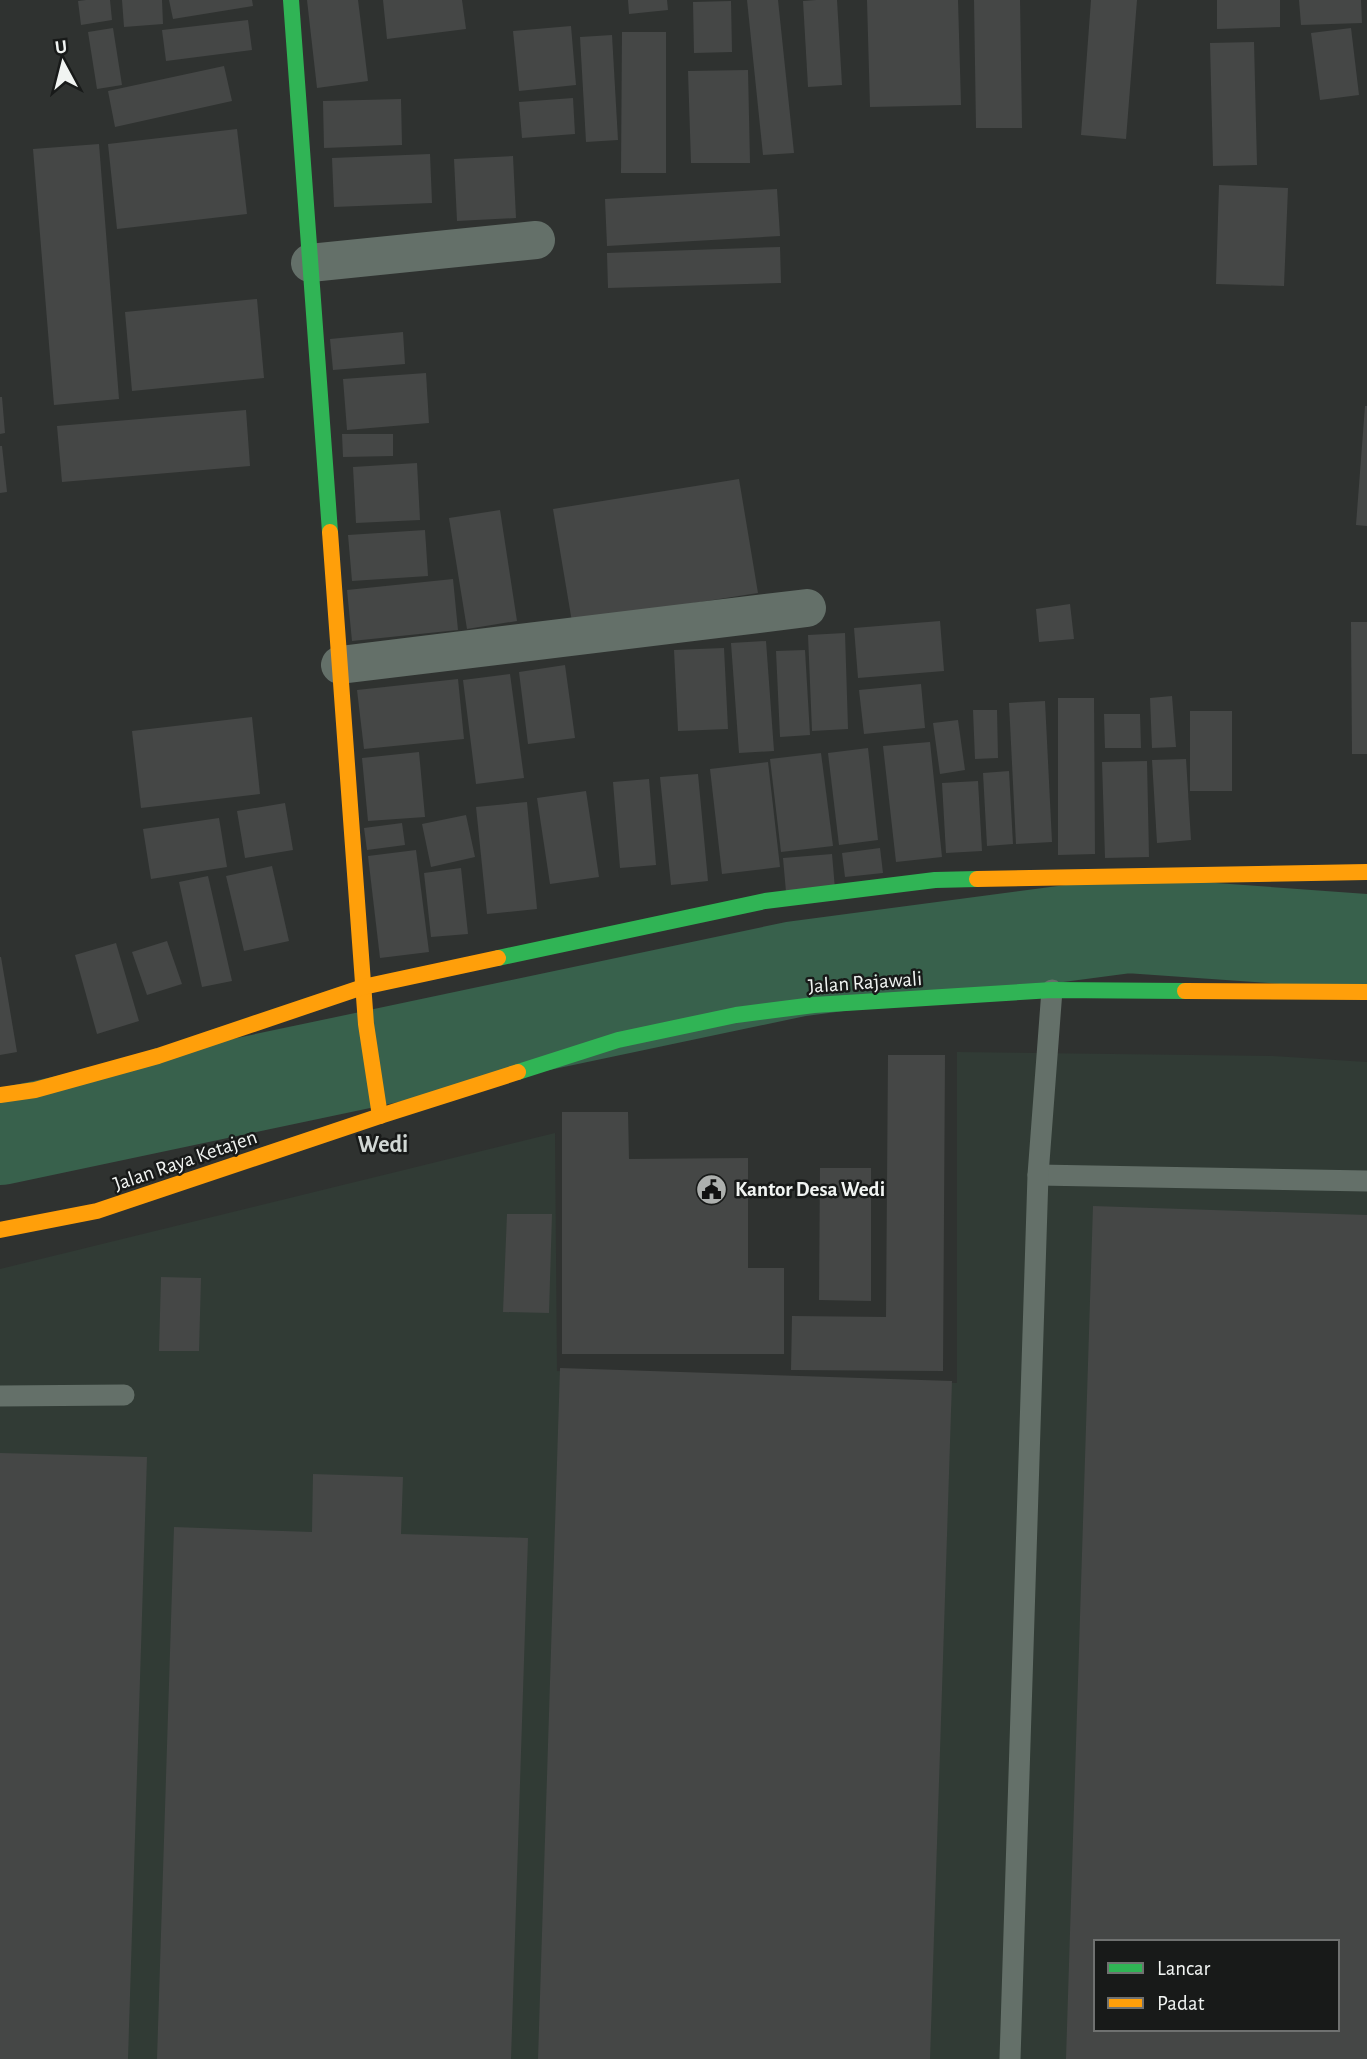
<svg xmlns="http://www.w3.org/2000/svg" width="1367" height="2059" viewBox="0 0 1367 2059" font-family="'Alegreya Sans',sans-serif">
<rect width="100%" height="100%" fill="#2f3230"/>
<path fill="#313b35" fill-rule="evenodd" d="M 957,1052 L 1273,1056 L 1367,1062 L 1367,2059 L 0,2059 L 0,1269 L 555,1133 L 557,1371 L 957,1383 ZM 1096,1942 L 1337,1942 L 1337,2029 L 1096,2029 Z"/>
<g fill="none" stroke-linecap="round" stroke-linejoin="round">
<polyline stroke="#38614c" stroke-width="96" points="0,1137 796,969 1129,925 1367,942"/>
</g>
<g fill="#454746" fill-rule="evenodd">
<polygon points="86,0 110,0 112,20 81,25 78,1"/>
<polygon points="122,0 162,0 163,24 124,27"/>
<polygon points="169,0 252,0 253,6 173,19"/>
<polygon points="307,0 358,0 368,81 317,88"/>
<polygon points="383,0 462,0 466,29 387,39"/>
<polygon points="628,0 667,0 668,10 629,14"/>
<polygon points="747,0 778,0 794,153 763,155"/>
<polygon points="816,0 837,0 842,85 808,87 803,1"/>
<polygon points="867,0 958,0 961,105 870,107"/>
<polygon points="974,0 1020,0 1022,128 976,128"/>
<polygon points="1091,0 1137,0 1126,139 1081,135"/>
<polygon points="1217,0 1280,0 1280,27 1217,29"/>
<polygon points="1299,0 1361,0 1362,23 1301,25"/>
<polygon points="731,1 732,52 694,53 693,2"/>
<polygon points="248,20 252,50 166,61 162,30"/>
<polygon points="571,26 576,85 519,91 513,31"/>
<polygon points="113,28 122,85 97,89 88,32"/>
<polygon points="1351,28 1359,95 1320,100 1311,33"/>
<polygon points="622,32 666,32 666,173 621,173"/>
<polygon points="612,35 618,140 586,142 580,37"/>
<polygon points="1254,42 1257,165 1213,166 1210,43"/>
<polygon points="224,66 232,101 115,127 108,91"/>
<polygon points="748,70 750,163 691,163 688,71"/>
<polygon points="573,98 575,134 522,138 519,102"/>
<polygon points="401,99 402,145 324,148 323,101"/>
<polygon points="237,129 247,214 117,229 108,144"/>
<polygon points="99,144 119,399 54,405 33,149"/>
<polygon points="430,154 432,203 334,207 332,158"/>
<polygon points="513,156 516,218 457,221 454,159"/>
<polygon points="1219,185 1288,188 1284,286 1216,284"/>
<polygon points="777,189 780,236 607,246 605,199"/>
<polygon points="780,247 781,283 608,288 607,253"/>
<polygon points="257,299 264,378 132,391 125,312"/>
<polygon points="403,332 405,364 333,370 330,339"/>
<polygon points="426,373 429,423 347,430 343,379"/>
<polygon points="0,397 2,397 5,433 0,434"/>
<polygon points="1365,406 1367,406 1367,526 1356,525"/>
<polygon points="246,410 250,466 62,482 57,426"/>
<polygon points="342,434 393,434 393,456 343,457"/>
<polygon points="0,446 2,446 7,492 0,493"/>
<polygon points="417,463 420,520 356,523 353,467"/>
<polygon points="739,479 758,593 572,622 553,509"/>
<polygon points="500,510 517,621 467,629 449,518"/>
<polygon points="425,530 428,576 352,581 348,535"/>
<polygon points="453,579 458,630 352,641 347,590"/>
<polygon points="1070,604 1074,639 1039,642 1036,609"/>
<polygon points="940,621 944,671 858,678 854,628"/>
<polygon points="1351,622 1367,622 1367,754 1352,754"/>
<polygon points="845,633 848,729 812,731 808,635"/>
<polygon points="766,641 774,751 739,753 731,643"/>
<polygon points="724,648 728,729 678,731 674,650"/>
<polygon points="805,650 810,735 780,737 776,651"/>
<polygon points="565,665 575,738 528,744 519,672"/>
<polygon points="510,674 524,778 476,784 463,680"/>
<polygon points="458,679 464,739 364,749 357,690"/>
<polygon points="921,684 925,728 864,734 859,690"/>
<polygon points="1172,696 1176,747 1152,748 1150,698"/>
<polygon points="1058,698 1094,698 1095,854 1058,855"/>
<polygon points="1045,701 1052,842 1016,844 1009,703"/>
<polygon points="973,710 997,710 998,758 975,759"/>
<rect x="1190" y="711" width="42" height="80"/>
<polygon points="1104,714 1140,714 1141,748 1105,748"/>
<polygon points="252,717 260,794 141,808 132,731"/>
<polygon points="958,720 965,770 940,774 933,723"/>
<polygon points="930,742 942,857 896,862 883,746"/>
<polygon points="868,748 878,840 839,845 828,753"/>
<polygon points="419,752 425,817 368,821 362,758"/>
<polygon points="821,753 833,846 781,852 770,759"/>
<polygon points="1186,759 1191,840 1157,843 1152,760"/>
<polygon points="1147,761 1149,857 1105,858 1102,762"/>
<polygon points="768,762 780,867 722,874 710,769"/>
<polygon points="1009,771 1013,844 987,846 983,773"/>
<polygon points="698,774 708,881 671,885 660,777"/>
<polygon points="649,779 656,865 620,868 613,782"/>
<polygon points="978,781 982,851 946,853 942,783"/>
<polygon points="586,791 599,877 550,884 537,798"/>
<polygon points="527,802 537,909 487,914 476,807"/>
<polygon points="285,803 293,850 245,858 237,811"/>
<polygon points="466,815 475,857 431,867 422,824"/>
<polygon points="219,818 227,867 151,879 143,829"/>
<polygon points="402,823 405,845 367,850 364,828"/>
<polygon points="880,848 883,873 845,877 842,853"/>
<polygon points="416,850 429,952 380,958 368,856"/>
<polygon points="832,854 835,889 786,892 783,858"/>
<polygon points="272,866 289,941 244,951 226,876"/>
<polygon points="461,868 468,934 431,937 424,873"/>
<polygon points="208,876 232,981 202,987 179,882"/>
<polygon points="167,941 182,984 147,995 132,952"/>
<polygon points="116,943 139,1021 97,1034 75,955"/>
<polygon points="0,957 1,957 17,1052 0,1055"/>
<polygon points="888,1055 945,1055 943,1371 791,1370 792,1316 886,1317"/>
<polygon points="562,1112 628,1112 629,1159 748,1158 748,1268 784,1268 784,1354 562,1354"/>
<polygon points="820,1168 871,1168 871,1301 819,1300"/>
<path d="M 1093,1206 L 1367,1215 L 1367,2059 L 1066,2059 ZM 1096,1942 L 1337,1942 L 1337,2029 L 1096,2029 Z"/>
<polygon points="507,1214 552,1214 549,1313 503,1312"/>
<polygon points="161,1277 201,1278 199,1351 159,1351"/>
<polygon points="560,1368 952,1381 930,2059 538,2059"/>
<polygon points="0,1453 147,1457 128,2059 0,2059"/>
<polygon points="313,1474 403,1477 401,1534 528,1538 511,2059 157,2059 174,1527 312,1532"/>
</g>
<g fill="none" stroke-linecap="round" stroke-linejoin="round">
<g stroke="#647069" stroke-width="21">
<polyline points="1038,1175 1367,1181"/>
<polyline points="0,1396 124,1395"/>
<polyline points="1010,2059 1038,1175 1052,990"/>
</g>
<g stroke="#647069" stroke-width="38">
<polyline points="310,263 536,240"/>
<polyline points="340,665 807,608"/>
</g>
<g stroke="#30b455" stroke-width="16">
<polyline points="291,0 330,532"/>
<polyline points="498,958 765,901 935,880 977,879"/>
<polyline points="518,1072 618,1040 736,1015 814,1005 1052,990 1185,991"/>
</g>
<g stroke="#ff9f0a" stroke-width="16">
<polyline points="330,532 366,1024 380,1116"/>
<polyline points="977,879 1367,872"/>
<polyline points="1185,991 1367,992"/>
<polyline points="0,1095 35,1090 158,1056 363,987 498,958"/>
<polyline points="0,1230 97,1211 380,1116 518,1072"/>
</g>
</g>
<defs>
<symbol id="civic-disc" viewBox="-11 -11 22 22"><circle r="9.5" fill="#adb0ae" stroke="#181a19"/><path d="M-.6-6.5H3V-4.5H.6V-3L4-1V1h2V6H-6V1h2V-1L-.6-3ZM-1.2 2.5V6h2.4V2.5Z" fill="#111"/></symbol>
</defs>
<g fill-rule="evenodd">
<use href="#civic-disc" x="694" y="1172" width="35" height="35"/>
</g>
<g text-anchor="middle" stroke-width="5" stroke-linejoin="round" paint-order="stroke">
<g font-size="21" fill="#f1f4f2" stroke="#181a19">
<text transform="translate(865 982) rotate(-4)" y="7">Jalan Rajawali</text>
<text transform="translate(185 1160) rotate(-19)" y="7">Jalan Raya Ketajen</text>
</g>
<g font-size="21" font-weight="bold" fill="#f1f4f2" stroke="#181a19" text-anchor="start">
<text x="735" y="1196">Kantor Desa Wedi</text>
</g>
<g font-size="24" font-weight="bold" fill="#d1d7d4" stroke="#181a19">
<text x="383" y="1152">Wedi</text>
</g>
</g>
<rect x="1094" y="1940" width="245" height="91" fill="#181a19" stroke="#6f7170" stroke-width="2"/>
<rect x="1108" y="1963" width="35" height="10" fill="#30b455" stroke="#6f7170" stroke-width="2"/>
<text x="1157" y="1975" font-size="21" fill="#f1f4f2">Lancar</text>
<rect x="1108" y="1998" width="35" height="10" fill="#ff9f0a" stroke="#6f7170" stroke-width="2"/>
<text x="1157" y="2010" font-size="21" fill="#f1f4f2">Padat</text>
<g transform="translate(63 63) rotate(353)" stroke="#181a19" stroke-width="5" paint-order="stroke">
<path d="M0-5L12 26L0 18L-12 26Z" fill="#f1f4f2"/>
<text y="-10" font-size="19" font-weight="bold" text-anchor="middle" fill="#f1f4f2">U</text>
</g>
</svg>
